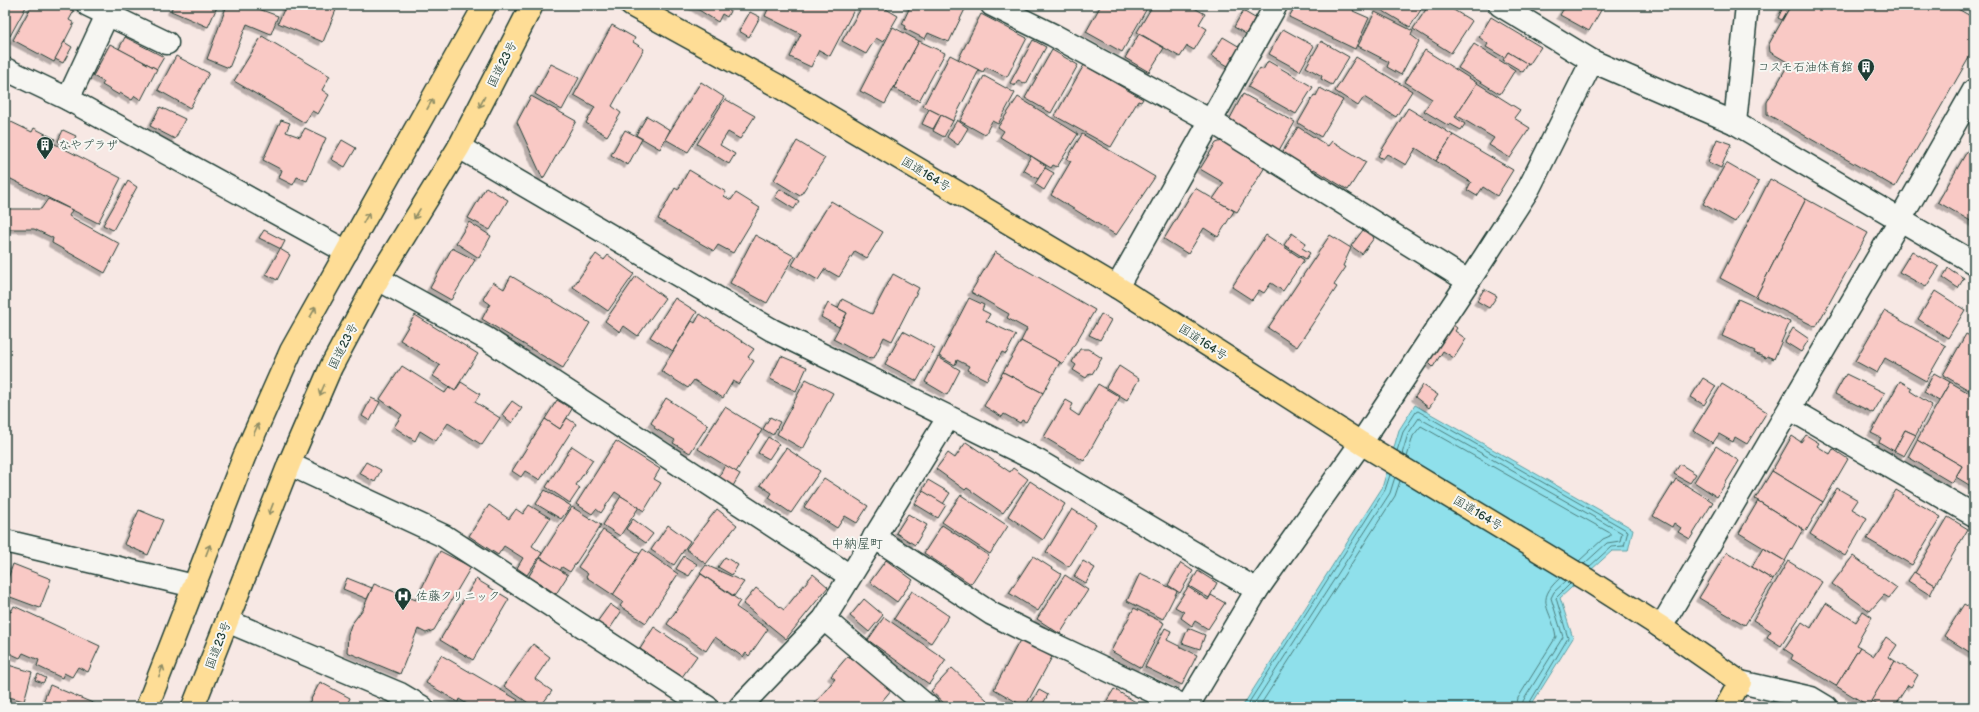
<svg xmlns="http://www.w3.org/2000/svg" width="1979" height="712" viewBox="0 0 1979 712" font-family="'Balsamiq Sans','Klee One',sans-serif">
<defs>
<filter id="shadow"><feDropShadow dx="-3.5" dy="3.5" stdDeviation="0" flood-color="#0004"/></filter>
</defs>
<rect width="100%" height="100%" fill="#f7e8e4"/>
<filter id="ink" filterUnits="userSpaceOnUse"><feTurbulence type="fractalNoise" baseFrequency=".025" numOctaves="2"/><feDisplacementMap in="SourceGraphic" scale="8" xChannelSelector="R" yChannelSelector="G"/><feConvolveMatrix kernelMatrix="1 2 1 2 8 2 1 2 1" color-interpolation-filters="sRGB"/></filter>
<g filter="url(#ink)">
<polygon fill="#8fe0eb" stroke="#629fa2" points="1415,405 1633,529 1628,551 1612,551 1560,598 1573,638 1530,707 1242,707 1382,488 1399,430"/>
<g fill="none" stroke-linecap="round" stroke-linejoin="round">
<g stroke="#4c7e7d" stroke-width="1">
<polyline points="1397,451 1403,432 1416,412 1418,411 1628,531 1624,546 1611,547 1589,567"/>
<polyline points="1402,454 1408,434 1419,418 1622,533 1620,541 1607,543 1584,564"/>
<polyline points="1407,457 1413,436 1421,426 1610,533 1610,536 1603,539 1579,561"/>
<polyline points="1246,707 1385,490 1390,475"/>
<polyline points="1252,707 1390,493 1395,477"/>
<polyline points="1259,707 1395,496 1400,481"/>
<path d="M 1516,707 L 1518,698 L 1556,637 C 1552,608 1533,602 1560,578"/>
<polyline points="1522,707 1523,701 1563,637 1551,598 1554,592 1566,581"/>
<polyline points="1527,707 1568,638 1556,598 1570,584"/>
</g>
</g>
<g fill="#f9c9c5" stroke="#1f3d34" filter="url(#shadow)">
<polygon points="5,5 27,5 10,36 5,34"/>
<polygon points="32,5 62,5 74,11 69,20 74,23 54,62 13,40"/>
<polygon points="173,5 218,5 208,27 171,11"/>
<polygon points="227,5 248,5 278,16 271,34 247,24 229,68 207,59"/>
<polygon points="286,5 338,5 323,42 278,23"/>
<polygon points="691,5 733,5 727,17 722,14 718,22"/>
<polygon points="770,5 848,5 855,8 830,56 819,50 811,67 790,57 801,34 765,16"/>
<polygon points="863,5 888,5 886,9 898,16 883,42 876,38 866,54 842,41"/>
<polygon points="911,5 967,5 949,42 928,33 925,39 905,29 906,26 902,24"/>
<polygon points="1101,5 1149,5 1122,52 1086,32"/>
<polygon points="1153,5 1189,5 1205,14 1199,24 1207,29 1194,50 1187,46 1180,57 1137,32"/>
<polygon points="1296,5 1354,5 1356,6 1353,11 1369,18 1355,49 1289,17"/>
<polygon points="1373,5 1424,5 1410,27"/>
<polygon points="1429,5 1454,5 1452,9 1472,21 1451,53 1413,29"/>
<polygon points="1566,5 1604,5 1589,31 1560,15"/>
<polygon points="1784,5 1791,5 1782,20 1778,18"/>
<polygon points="1791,5 1951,5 1974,18 1974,24 1970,30 1974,32 1974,49 1895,187 1767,114 1767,102 1789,63 1770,52 1769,44"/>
<polygon points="1243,11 1255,18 1246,34 1234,27"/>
<polygon points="750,12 760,17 749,37 739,31"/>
<polygon points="1375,12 1413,31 1411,35 1419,41 1401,75 1387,67 1389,62 1358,46"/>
<polygon points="981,14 1027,38 1007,77 986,67 983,72 958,60"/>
<polygon points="1491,17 1541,47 1529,65 1508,52 1505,58 1486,47 1488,44 1479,37"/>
<polygon points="612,25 635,38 633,42 644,49 612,106 621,113 607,136 586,123 595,107 574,95"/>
<polygon points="893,27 919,41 885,104 860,91"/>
<polygon points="1283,29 1314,46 1300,71 1269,54"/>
<polygon points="1139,34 1164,48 1149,72 1125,58"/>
<polygon points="262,36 330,76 322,90 329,95 318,114 312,111 305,123 234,81"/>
<polygon points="125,37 164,57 157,69 119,49"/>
<polygon points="1223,37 1240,47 1228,66 1211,56"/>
<polygon points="1033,40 1046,47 1026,84 1018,80 1015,86 1010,83"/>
<polygon points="919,41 945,53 919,101 894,88"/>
<polygon points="1321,41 1349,57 1332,85 1321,79 1322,76 1306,67"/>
<polygon points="64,42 72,47 63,63 55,59"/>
<polygon points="110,44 157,69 141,100 135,96 132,100 120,93 119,95 102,85 104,82 93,76"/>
<polygon points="1474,44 1515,70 1500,94 1458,68"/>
<polygon points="1052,50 1078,65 1051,113 1025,98"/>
<polygon points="1425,50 1477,83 1455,117 1465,124 1461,130 1450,124 1449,126 1424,111 1432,99 1405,82"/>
<polygon points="1508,52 1528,64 1523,72 1503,60"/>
<polygon points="950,55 979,70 953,121 923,106"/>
<polygon points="176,56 209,73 190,108 158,90"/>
<polygon points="1356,57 1412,91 1396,117 1364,97 1358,106 1335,91"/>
<polygon points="1268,61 1313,87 1296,114 1248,87 1260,68 1263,70"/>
<polygon points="551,64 579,78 562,110 535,94"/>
<polygon points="1084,65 1143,99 1141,102 1138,101 1111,147 1055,116"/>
<polygon points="984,76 1015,93 998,124 992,121 985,135 960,121"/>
<polygon points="701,82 724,97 688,152 665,139"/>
<polygon points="1477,83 1520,110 1514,118 1530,128 1510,158 1489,145 1494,138 1456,115"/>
<polygon points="1320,88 1343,100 1321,137 1298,123 1314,95 1316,96"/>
<polygon points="1243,94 1295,122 1278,152 1227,124"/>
<polygon points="531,96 576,121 543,179 517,122"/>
<polygon points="1018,97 1078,134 1057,167 1053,165 1051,168 1000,137 1004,131 998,127"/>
<polygon points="725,99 755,116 740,139 728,132 720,145 735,154 729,164 697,144"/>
<polygon points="160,107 185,119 175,139 150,126"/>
<polygon points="1408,108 1453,135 1436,161 1416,148 1406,165 1387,154 1383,159 1378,156"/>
<polygon points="929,109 941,115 933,129 922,124"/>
<polygon points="941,115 953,121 944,137 933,131"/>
<polygon points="647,116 670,130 660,149 636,135"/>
<polygon points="5,119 32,132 34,128 55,139 53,143 121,178 98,223 5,176"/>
<polygon points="281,120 290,123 286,132 300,137 305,128 326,138 307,181 297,177 293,185 279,178 282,170 263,160"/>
<polygon points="957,120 968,128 958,145 947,137"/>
<polygon points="1298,127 1328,146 1332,141 1366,162 1348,190 1314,169 1311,172 1282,153"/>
<polygon points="63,130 76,136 70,147 58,141"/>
<polygon points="625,130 642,139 628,165 611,155"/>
<polygon points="1082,134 1155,177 1116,235 1051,195 1071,161 1067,159"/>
<polygon points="1453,135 1513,170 1497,196 1483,187 1477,196 1467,190 1471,182 1436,161"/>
<polygon points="1717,139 1731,144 1721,168 1708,162"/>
<polygon points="342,140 356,148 345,167 331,159"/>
<polygon points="797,141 825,158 800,196 774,180"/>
<polygon points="1222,141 1265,167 1237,212 1213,199 1224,183 1200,169 1216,143"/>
<polygon points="1969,148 1973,151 1974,149 1974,223 1938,202"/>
<polygon points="1031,156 1046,166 1038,179 1023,170"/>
<polygon points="1726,163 1759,182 1735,222 1703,204"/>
<polygon points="1045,168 1054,173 1044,190 1035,184"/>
<polygon points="689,170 726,192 724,196 731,200 736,193 760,208 733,253 718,245 714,251 658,219 675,188 678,190"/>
<polygon points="1770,179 1806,199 1756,297 1720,278"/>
<polygon points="128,181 137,187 113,230 103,225"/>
<polygon points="486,187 508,200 490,230 468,218"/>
<polygon points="1195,188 1234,211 1218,237 1204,228 1188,254 1164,239"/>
<polygon points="780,189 799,201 794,209 775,197"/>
<polygon points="48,199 72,210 69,216 120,244 105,273 52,243 53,238 34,229 5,229 5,209 41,209"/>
<polygon points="1806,199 1868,233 1816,327 1756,297"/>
<polygon points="831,201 883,232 867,258 855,251 839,277 825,269 818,280 792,265"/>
<polygon points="469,222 491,236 479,258 456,243"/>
<polygon points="264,230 285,241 281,249 259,238"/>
<polygon points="1363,230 1374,238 1362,254 1351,246"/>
<polygon points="1292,233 1306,243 1302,248 1310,253 1306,259 1284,245"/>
<polygon points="755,235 794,256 767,303 730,283"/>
<polygon points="1266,235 1304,260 1283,291 1271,283 1264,293 1259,290 1252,300 1232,287"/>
<polygon points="1330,235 1351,248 1343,266 1346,267 1334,285 1337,287 1297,347 1268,328"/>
<polygon points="452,248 475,260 451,300 430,288"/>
<polygon points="280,249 290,255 277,280 266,274"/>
<polygon points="1912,251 1939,267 1926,287 1899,272"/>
<polygon points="995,252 1095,310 1063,364 1021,341 1027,329 1007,318 1009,314 971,292"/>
<polygon points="596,254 604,260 608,255 634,274 608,311 573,287"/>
<polygon points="1948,268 1964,278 1958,288 1943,278"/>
<polygon points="893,274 919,288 892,341 884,337 874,358 870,357 869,358 833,339 847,313 838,308 842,299 872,314"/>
<polygon points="511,276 590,323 563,368 482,319 490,304 483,299 493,282 504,289"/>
<polygon points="636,276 665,298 638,336 624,326 620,332 605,321"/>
<polygon points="1484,289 1497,296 1489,308 1477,301"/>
<polygon points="1935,291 1965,310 1948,338 1918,319"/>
<polygon points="675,298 697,312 673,351 650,337"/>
<polygon points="969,298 984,305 982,310 990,314 986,321 1016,335 1006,354 1002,352 987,380 967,370 969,366 957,360 955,365 939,356"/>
<polygon points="1738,299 1790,322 1774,359 1767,356 1766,358 1754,353 1755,351 1722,336"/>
<polygon points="828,303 847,313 839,327 821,317"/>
<polygon points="1884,311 1946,346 1926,381 1885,358 1877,373 1855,361"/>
<polygon points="700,314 754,349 748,357 754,361 739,384 733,381 723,398 694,380 688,388 661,371 692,321 695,323"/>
<polygon points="1101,314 1111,320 1100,340 1089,335"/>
<polygon points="415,315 478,354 455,390 433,376 440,365 400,340"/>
<polygon points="1452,324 1457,328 1455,331 1466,339 1454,358 1443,351 1433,367 1428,362"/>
<polygon points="1793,328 1809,339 1801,352 1785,342"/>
<polygon points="903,331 935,348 917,381 885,364"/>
<polygon points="1966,334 1974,338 1974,393 1943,375"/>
<polygon points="1021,341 1060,362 1043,393 1003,372"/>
<polygon points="1080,349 1088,349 1102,358 1092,374 1090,373 1086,378 1073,370 1076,365 1072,362"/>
<polygon points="781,356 807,367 796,391 770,379"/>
<polygon points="938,357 960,370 947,395 925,382"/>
<polygon points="402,366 445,393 449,387 455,391 461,382 480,394 475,402 500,418 482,445 448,423 436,441 420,431 415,441 394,427 402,415 380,399"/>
<polygon points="1119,366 1139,379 1127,400 1106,387"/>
<polygon points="1003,372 1043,393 1026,422 1022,420 1020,423 1004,414 1002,417 984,406"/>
<polygon points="1934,373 1950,382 1939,401 1924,392"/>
<polygon points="1846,374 1885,393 1873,413 1835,394"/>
<polygon points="1703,378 1716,386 1704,405 1691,397"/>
<polygon points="806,379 833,393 803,449 777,434"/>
<polygon points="1900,381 1912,388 1910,391 1932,405 1916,435 1905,430 1894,451 1879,442 1881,438 1871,433"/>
<polygon points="1950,382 1974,396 1974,488 1956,477 1962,466 1917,440"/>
<polygon points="1098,384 1120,397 1084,461 1044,437 1066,400 1073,404 1070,410 1079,416"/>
<polygon points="1722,384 1767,412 1747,444 1735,437 1733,442 1719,434 1713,443 1693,431"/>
<polygon points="1423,385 1438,395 1429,408 1415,397"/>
<polygon points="371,398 380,402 370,421 362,416"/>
<polygon points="666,398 708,425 690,453 673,443 675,440 654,428 655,426 651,423"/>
<polygon points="557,400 572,409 560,429 545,419"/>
<polygon points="512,401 522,408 512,423 502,415"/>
<polygon points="725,407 762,430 736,472 698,449"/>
<polygon points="770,417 780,422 773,435 763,429"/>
<polygon points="567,418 576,424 540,480 525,471 521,477 512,471 545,419 560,429"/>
<polygon points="1905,430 1916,435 1904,456 1894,451"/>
<polygon points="1806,435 1819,443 1817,446 1830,454 1833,449 1848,459 1823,502 1772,471 1792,436 1801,442"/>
<polygon points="768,437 779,444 769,459 758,453"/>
<polygon points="1917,440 1962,466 1952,483 1908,457"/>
<polygon points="616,441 660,469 654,479 661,483 644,511 615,492 601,513 596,509 592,514 576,504"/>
<polygon points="966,442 1010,472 1013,468 1028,479 1003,513 967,488 965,490 936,469 948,453 955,458"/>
<polygon points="572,446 593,460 576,485 580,488 570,503 546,487"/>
<polygon points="1716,446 1739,461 1717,497 1694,482"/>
<polygon points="786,448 820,471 791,513 769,498 772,493 760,485"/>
<polygon points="366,462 381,470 375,482 359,473"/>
<polygon points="1680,464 1696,474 1690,483 1674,474"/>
<polygon points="725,465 740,474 733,486 719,477"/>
<polygon points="1772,471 1823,502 1806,531 1755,499"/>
<polygon points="824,478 868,506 857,523 845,516 837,528 804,507"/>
<polygon points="1676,479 1713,502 1690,539 1678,532 1681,528 1674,523 1672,527 1653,516"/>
<polygon points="928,480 950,493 943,504 922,491"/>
<polygon points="1030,481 1065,504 1043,540 1008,516"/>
<polygon points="1837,488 1858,500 1852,509 1867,518 1845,556 1810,534"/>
<polygon points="545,490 571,506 561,519 536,504"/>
<polygon points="1896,490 1941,517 1912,565 1867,539"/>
<polygon points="923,491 946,505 938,518 915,504"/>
<polygon points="961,495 1008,526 990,554 942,522"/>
<polygon points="621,496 639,507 620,536 603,525"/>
<polygon points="1758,501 1803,529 1785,561 1739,533"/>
<polygon points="489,505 509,519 516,509 523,514 529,505 550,518 532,546 542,553 527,575 517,568 523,558 504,546 498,555 469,536"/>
<polygon points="572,507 601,525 570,572 562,567 560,571 540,557"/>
<polygon points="717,509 737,525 706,564 686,549"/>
<polygon points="1072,509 1096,524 1069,567 1046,552"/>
<polygon points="139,510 163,520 148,555 124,544"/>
<polygon points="908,514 927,525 915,545 896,533"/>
<polygon points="1948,517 1968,529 1935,585 1915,573"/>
<polygon points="633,519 653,534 646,543 626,529"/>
<polygon points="668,525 690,541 674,565 651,550"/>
<polygon points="942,525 989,556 971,584 924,553"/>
<polygon points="603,530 640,554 613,595 586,577 588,574 578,567"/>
<polygon points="1763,548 1785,561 1773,580 1752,567"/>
<polygon points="643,549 678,574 646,623 620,606 623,602 613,595"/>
<polygon points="440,551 471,567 434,630 426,633 418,629 400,674 347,652 348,634 351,625 363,609 374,584 416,600"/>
<polygon points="1727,552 1773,580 1745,625 1699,598"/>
<polygon points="684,556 697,564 689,576 676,569"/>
<polygon points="1033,556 1061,574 1038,611 1009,593"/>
<polygon points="1853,556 1897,588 1889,598 1884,595 1870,611 1832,584"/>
<polygon points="725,557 738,565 732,575 718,567"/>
<polygon points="540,558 568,575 556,594 529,576"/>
<polygon points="886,560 913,580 897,602 870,582"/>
<polygon points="1083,561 1095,568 1086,583 1074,576"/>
<polygon points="1788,561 1822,582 1781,646 1767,637 1771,631 1753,620"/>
<polygon points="1181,563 1193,571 1180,593 1168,585"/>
<polygon points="13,564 51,579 40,608 5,595 5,587"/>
<polygon points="706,565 744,582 734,596 700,573"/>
<polygon points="1198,571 1217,583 1209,598 1189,586"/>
<polygon points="1914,572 1935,585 1930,595 1908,581"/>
<polygon points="1140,573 1177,591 1163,619 1127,601"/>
<polygon points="701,574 740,601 736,607 768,629 749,656 746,653 743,657 715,637 706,651 667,624"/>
<polygon points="813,574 828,587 786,639 743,604 756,588 784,610"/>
<polygon points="1065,575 1088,590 1060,634 1037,619"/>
<polygon points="347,578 372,588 367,599 343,589"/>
<polygon points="476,579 509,599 473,660 440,640"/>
<polygon points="1188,587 1208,600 1211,595 1225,603 1208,629 1195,621 1192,626 1181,618 1184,612 1175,607"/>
<polygon points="912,591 949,616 931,643 894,619"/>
<polygon points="864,599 883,615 869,632 850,616"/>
<polygon points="1826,603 1856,622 1863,611 1872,617 1856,645 1860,647 1836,686 1791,659 1793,655 1784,649 1802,622 1811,628"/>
<polygon points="610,604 621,612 609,630 597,622"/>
<polygon points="1964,604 1974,610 1974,655 1944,636"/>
<polygon points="14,606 100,646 88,672 78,667 72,677 64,673 62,678 37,666 39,660 23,653 20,658 5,651 5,610 11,612"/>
<polygon points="1134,608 1164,623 1141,668 1111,651"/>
<polygon points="884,617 946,660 929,684 868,640"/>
<polygon points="654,627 697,656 682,677 640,649"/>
<polygon points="1165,628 1171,631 1167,640 1197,655 1182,685 1145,667"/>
<polygon points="1188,628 1205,635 1200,649 1182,643"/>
<polygon points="1886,637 1897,645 1889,657 1895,661 1869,706 1836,686 1860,647 1874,656"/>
<polygon points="1020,640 1052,657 1025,707 994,689"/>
<polygon points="533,644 550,657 535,679 552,691 540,707 534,707 504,686"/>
<polygon points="441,655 518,700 514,707 472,707 459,699 458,702 426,683"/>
<polygon points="848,656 852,659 855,657 892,689 877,707 812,707 835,679 831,676"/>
<polygon points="1895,661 1918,675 1911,687 1908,685 1894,707 1881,707 1871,701"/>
<polygon points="5,664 32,672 24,701 5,696"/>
<polygon points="952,668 987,700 981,707 946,707 947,706 931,691"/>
<polygon points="38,674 46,678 43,683 35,680"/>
<polygon points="320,682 350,698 346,707 307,707"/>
<polygon points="50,685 95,704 94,707 41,707"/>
<polygon points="1114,689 1144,707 1103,707"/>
<polygon points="1039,690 1048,695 1041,707 1029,707"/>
</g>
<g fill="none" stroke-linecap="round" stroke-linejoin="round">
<defs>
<g id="minor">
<polyline points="88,5 167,43"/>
<polyline points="992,5 1053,35 1211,121 1468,281"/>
<polyline points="1500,5 1592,61 1735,123 1974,263"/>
<polyline points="5,69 68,99 347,252"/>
<polyline points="68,99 107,15"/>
<polyline points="1735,123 1747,5"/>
<polyline points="459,147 772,330 1038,461 1257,590"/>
<polyline points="378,279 487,339 850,576"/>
<polyline points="1117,287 1276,5"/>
<polyline points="1790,409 1974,515"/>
<polyline points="289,464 444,536 707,707"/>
<polyline points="874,537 992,614 1040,638 1186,707"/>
<polyline points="5,541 194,586"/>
<polyline points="824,619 928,707"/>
<polyline points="227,621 400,694 422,707"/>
<polyline points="1661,627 1900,220 1974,90"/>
<polyline points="1740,682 1811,698 1826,707"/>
<polyline points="740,707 824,619 948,418"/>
<polyline points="1187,707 1257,590 1361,443 1484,258 1529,188 1592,61"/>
</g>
<g id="trunk">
<polyline points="631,5 778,86 1117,287 1361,443 1589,581 1661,627 1740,682 1726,707"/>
<polyline points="147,707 244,457 291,351 485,5"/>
<polyline points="193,707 289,464 331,367 378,279 459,147 532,5"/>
</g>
</defs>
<use href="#minor" stroke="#1f3d34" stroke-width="25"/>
<use href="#trunk" stroke="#1f3d34" stroke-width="25"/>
<use href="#minor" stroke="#f6f6f2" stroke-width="22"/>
<use href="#trunk" stroke="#fedd96" stroke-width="22"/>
</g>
<defs><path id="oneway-shaft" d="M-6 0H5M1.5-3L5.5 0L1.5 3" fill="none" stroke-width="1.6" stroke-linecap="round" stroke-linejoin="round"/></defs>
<g stroke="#8e8d65">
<use href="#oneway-shaft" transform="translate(482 102) rotate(117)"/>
<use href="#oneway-shaft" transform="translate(430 104) rotate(-61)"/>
<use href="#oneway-shaft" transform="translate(417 214) rotate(121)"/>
<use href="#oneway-shaft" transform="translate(366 218) rotate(-61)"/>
<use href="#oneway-shaft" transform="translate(313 312) rotate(-61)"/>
<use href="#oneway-shaft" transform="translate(322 390) rotate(114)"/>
<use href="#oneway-shaft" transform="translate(256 429) rotate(-66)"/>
<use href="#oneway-shaft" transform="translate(271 509) rotate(111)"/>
<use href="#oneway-shaft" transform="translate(208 550) rotate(-69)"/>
<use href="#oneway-shaft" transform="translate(161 671) rotate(-69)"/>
</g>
</g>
<defs>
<symbol id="building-pin" viewBox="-11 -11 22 30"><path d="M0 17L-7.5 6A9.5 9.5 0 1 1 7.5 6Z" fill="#1f3d34" stroke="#f6f6f2"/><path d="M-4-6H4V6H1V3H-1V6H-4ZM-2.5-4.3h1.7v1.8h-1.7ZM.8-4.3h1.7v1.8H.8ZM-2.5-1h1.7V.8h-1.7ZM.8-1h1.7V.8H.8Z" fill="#fff"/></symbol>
<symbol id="hospital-pin" viewBox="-11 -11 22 30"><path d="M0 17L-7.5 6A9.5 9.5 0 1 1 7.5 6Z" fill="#1f3d34" stroke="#f6f6f2"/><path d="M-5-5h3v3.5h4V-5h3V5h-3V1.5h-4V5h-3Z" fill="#fff"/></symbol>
</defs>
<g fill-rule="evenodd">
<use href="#building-pin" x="1856" y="57" width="20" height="27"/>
<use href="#building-pin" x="35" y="135" width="20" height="27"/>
<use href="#hospital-pin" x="393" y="586" width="20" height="27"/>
</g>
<g text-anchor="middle" stroke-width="4" stroke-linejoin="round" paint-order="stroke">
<g font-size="12" fill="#1f3d34" stroke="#f6f6f2">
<text transform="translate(502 64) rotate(-63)" y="4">国道23号</text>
<text transform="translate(926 174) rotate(31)" y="4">国道164号</text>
<text transform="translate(1203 342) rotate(33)" y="4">国道164号</text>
<text transform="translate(343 346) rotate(-63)" y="4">国道23号</text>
<text transform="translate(1478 513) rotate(31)" y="4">国道164号</text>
<text transform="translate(218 645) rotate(-69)" y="4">国道23号</text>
</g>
<g font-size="12" fill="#1f3d34" stroke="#f6f6f2" text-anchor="start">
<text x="1853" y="71" text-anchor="end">コスモ石油体育館</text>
<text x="58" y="149">なやプラザ</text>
<text x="416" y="600">佐藤クリニック</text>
</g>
<g font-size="13" fill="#1f3d34" stroke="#f6f6f2">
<text x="857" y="548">中納屋町</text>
</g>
</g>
<rect width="1979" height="712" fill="none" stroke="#f6f6f2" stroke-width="20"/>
<rect x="10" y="10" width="1959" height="692" fill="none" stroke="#1f3d34" stroke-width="1.5" filter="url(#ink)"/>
</svg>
